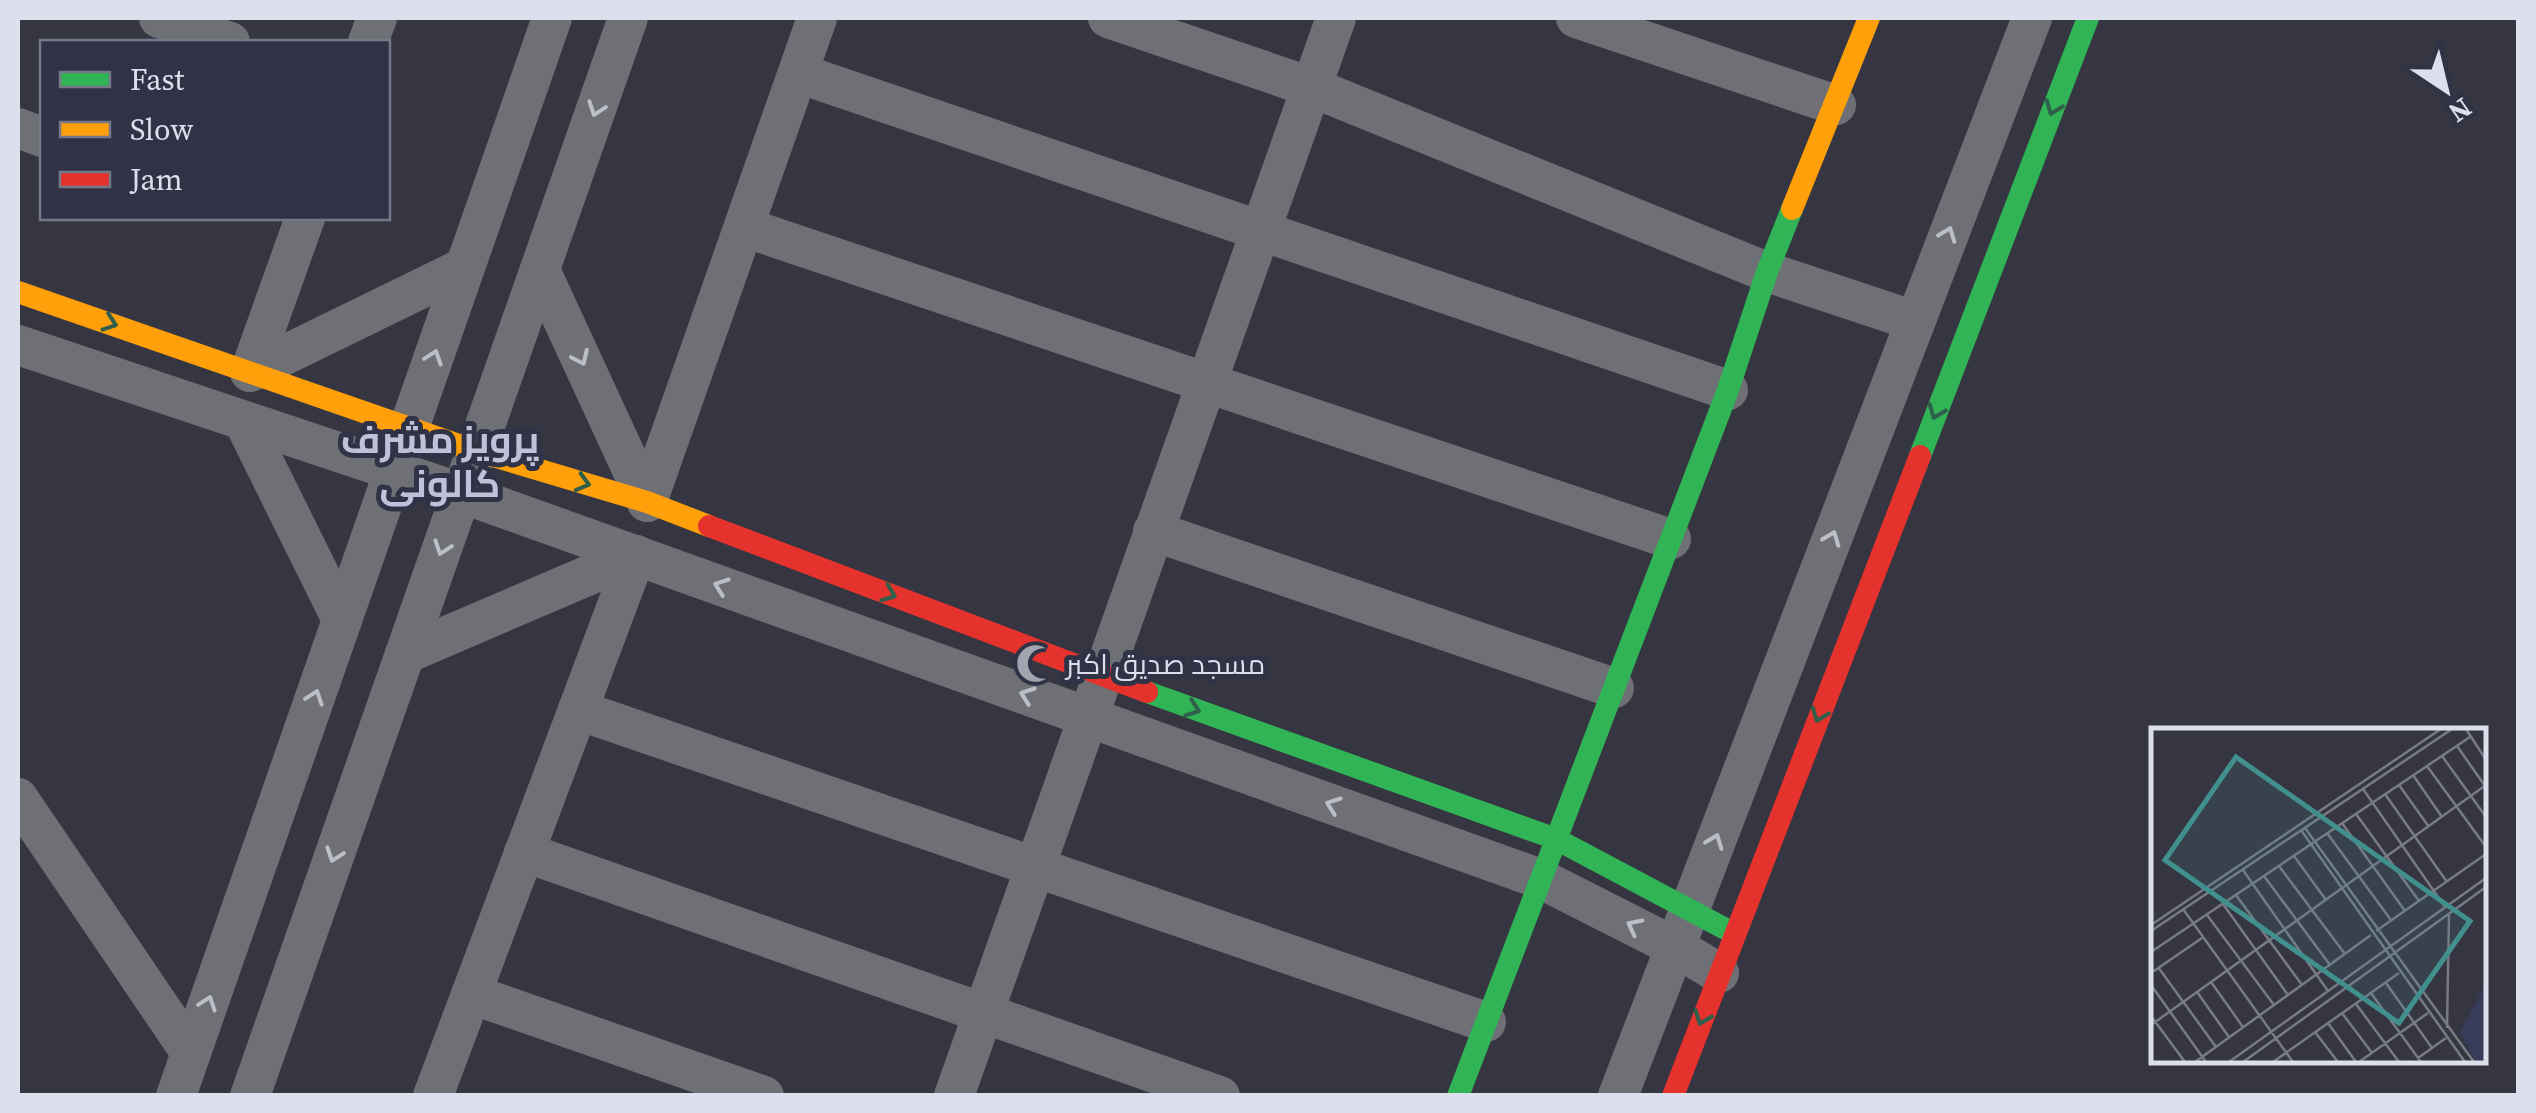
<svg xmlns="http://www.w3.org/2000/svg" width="2536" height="1113" viewBox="0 0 2536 1113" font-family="'Source Serif 4',Cairo,serif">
<rect width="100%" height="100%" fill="#353641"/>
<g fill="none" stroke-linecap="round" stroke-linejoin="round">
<g stroke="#6f7075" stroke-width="40">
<polyline points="159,18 230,42"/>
<polyline points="1108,18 1311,87 1767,272 1915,321"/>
<polyline points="1576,18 1836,105"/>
<polyline points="368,42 377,18"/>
<polyline points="798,73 1728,390"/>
<polyline points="18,128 42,137"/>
<polyline points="744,227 1671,539"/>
<polyline points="540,270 647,502"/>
<polyline points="18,345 461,493 1541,879 1675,947 1719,973"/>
<polyline points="250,372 465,267"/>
<polyline points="250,372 305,218"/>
<polyline points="244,422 342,620"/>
<polyline points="647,502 817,18"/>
<polyline points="1153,531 1614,688"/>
<polyline points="405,654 636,555"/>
<polyline points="578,710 1486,1022"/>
<polyline points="18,798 191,1053"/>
<polyline points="524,852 1220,1096"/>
<polyline points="471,994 764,1096"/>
<polyline points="176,1096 552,18"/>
<polyline points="250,1096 628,18"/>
<polyline points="433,1096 636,555"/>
<polyline points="954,1096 1336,18"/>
<polyline points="1618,1096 2032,18"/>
</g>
<g stroke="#30b455" stroke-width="22">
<polyline points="1920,456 2088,18"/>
<polyline points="1147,692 1556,839 1735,934"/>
<polyline points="1458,1096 1728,390 1767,272 1792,209"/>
</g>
<g stroke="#ff9f0a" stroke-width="22">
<polyline points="1792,209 1869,18"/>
<polyline points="18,292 476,451 647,502 709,526"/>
</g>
<g stroke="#e5322d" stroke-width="22">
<polyline points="709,526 1147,692"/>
<polyline points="1673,1096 1920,456"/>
</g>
</g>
<defs><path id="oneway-chevron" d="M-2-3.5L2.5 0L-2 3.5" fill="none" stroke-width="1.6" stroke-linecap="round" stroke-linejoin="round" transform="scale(2.5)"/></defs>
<g stroke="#30604b">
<use href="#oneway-chevron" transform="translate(2053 108) rotate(111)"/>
<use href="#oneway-chevron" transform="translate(110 323) rotate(19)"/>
<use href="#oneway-chevron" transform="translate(1936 412) rotate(111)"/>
<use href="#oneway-chevron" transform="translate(583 483) rotate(16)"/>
<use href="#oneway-chevron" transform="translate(889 594) rotate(21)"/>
<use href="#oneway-chevron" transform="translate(1193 709) rotate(20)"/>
<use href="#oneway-chevron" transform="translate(1819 715) rotate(111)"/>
<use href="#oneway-chevron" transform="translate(1702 1018) rotate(111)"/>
</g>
<g stroke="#bcbec8">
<use href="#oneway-chevron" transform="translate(596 109) rotate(109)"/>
<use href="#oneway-chevron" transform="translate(1948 234) rotate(-69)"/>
<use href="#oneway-chevron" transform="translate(434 357) rotate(-71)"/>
<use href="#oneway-chevron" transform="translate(581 358) rotate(65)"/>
<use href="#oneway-chevron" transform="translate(1832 538) rotate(-69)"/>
<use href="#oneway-chevron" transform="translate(442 548) rotate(109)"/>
<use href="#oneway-chevron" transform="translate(721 586) rotate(-160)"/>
<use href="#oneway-chevron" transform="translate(1027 695) rotate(-160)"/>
<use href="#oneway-chevron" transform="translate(315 697) rotate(-71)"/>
<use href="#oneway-chevron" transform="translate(1333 805) rotate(-160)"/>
<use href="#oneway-chevron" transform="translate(1715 841) rotate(-69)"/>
<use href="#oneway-chevron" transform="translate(334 855) rotate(109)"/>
<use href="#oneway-chevron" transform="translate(1634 926) rotate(-153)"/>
<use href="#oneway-chevron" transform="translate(208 1003) rotate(-71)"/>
</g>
<defs>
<symbol id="mosque-bare" viewBox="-9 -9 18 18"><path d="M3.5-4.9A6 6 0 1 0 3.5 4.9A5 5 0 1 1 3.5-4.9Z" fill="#a2a4b0" stroke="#303346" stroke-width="2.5" paint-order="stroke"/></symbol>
</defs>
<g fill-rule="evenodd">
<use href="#mosque-bare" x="1008" y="636" width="55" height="55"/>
</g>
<g text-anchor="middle" stroke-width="10" stroke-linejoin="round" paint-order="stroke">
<g font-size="28" fill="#dde0ec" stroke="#303346" text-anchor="start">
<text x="1066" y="674">مسجد صدیق اکبر</text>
</g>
<g font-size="38" font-weight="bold" fill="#bdc1d9" stroke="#303346">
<text x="440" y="453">پرویز مشرف<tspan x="440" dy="44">کالونی</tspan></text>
</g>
</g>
<g transform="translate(2151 728)">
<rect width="335" height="335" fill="#353641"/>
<path d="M 335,255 L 335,334 L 325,334 L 309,305 Z" fill="#383c5b"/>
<path fill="none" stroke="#787a85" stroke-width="2.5" d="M 315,1 L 335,32M 306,18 L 334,58M 291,28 L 335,89M 276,38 L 335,119M 262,47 L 291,89M 248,57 L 278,99M 212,61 L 294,179M 234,66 L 296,154M 205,86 L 268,173M 191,95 L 254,183M 154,100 L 323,334M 150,102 L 314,334M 176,105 L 240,192M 143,128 L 175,172M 128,138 L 194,226M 92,142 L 177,263M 113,148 L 179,237M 85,167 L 151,257M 72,176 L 137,267M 32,181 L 142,334M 56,187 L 123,277M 0,197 L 290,1M 0,203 L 301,1M 225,203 L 335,126M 0,224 L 319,9M 7,239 L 65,319M 0,245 L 51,210M 60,254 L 92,299M 235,255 L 281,320M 0,257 L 55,334M 46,264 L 78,309M 220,265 L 270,334M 205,276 L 248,334M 191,285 L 221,325M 0,288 L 34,334M 177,295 L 205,334M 0,297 L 335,57M 296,300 L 298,187M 164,304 L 187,334M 267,330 L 295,310M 44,334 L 220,207M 78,334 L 335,150M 92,334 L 335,159M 122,334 L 248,245M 208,334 L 277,285"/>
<path fill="#42908e" fill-opacity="0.15" stroke="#42908e" stroke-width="5" d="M 85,29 L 319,193 L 248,295 L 14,132 Z"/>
<rect width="335" height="335" fill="none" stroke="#dde0ec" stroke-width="5"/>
</g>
<rect width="2536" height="1113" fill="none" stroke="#dde0ec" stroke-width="40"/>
<rect x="40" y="40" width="350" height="180" fill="#303346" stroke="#757888" stroke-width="2.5"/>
<rect x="60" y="72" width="50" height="15" fill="#30b455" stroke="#757888" stroke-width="2.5"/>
<text x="130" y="90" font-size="30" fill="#dde0ec">Fast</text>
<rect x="60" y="122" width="50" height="15" fill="#ff9f0a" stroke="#757888" stroke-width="2.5"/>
<text x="130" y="140" font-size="30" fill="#dde0ec">Slow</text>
<rect x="60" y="172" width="50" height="15" fill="#e5322d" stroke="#757888" stroke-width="2.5"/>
<text x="130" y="190" font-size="30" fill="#dde0ec">Jam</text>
<g transform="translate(2446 90) rotate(145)" stroke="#303346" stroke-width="8" paint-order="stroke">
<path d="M0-8L18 38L0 25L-18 38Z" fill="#dde0ec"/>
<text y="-15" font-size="28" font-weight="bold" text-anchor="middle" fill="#dde0ec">N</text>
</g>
</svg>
